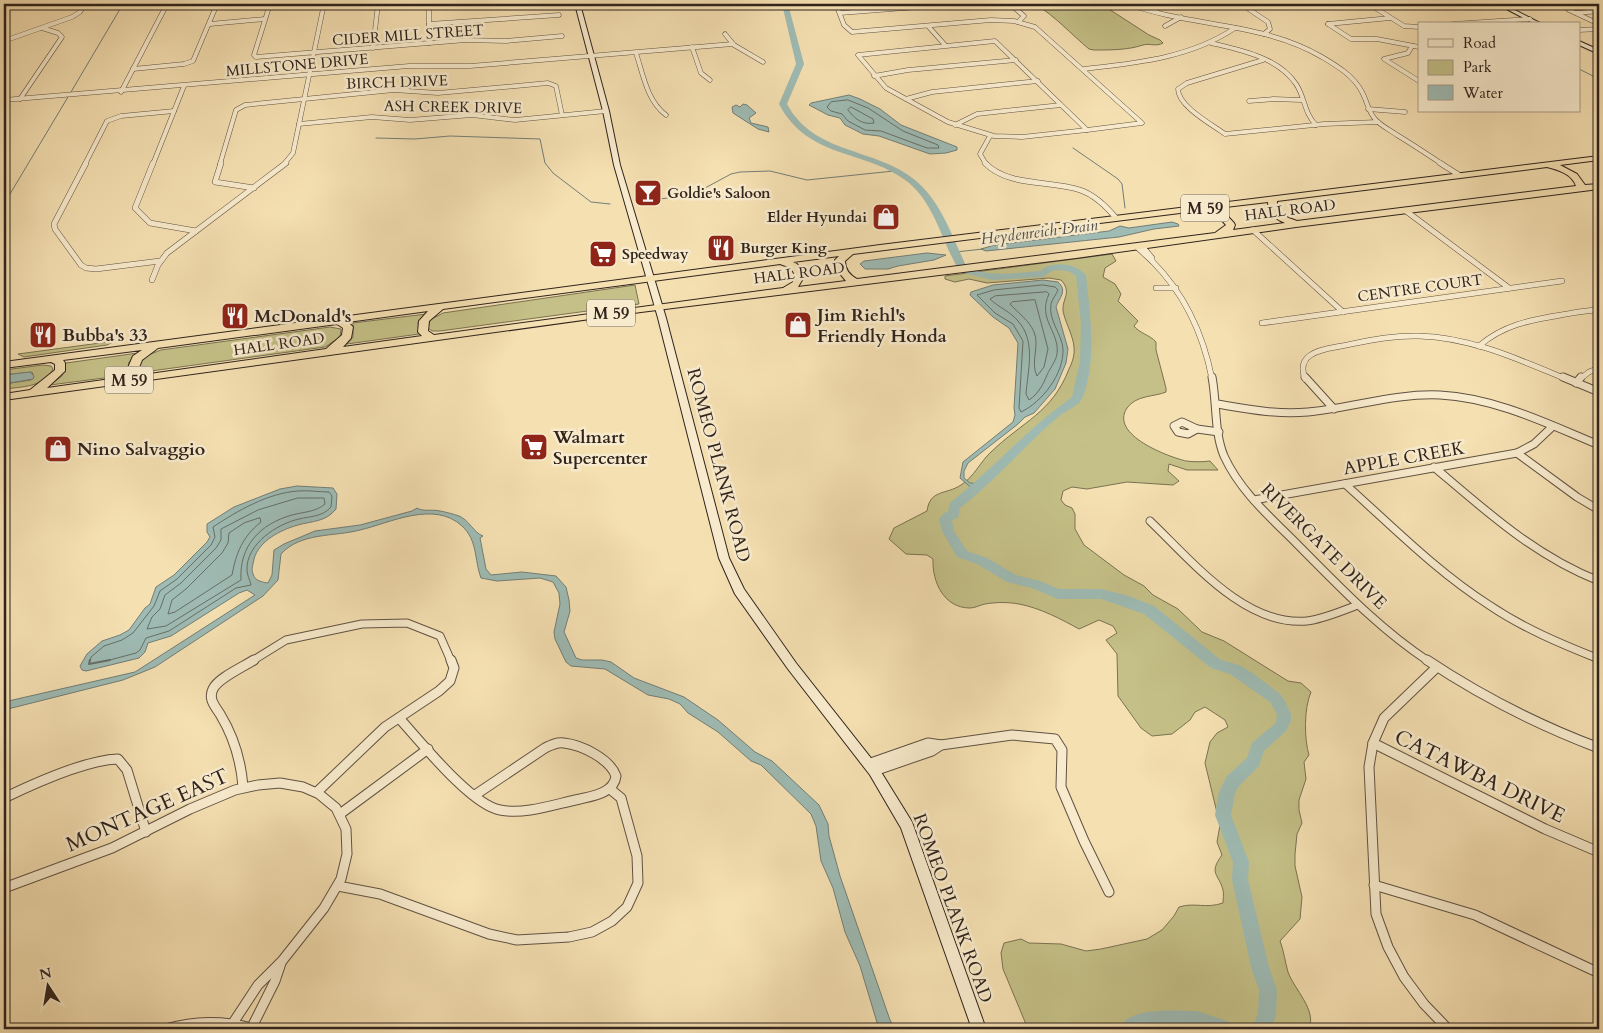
<svg xmlns="http://www.w3.org/2000/svg" width="1603" height="1033" viewBox="0 0 1603 1033" font-family="Cardo,serif">
<rect width="100%" height="100%" fill="#f5e0b2"/>
<filter id="stains"><feTurbulence type="fractalNoise" baseFrequency=".004" numOctaves="4"/><feColorMatrix values="0 0 0 0 .2 0 0 0 0 .09 0 0 0 0 .02 0 0 0 .5 -.17"/></filter>
<radialGradient id="worn" r=".72"><stop offset=".6" stop-color="#630" stop-opacity="0"/><stop offset="1" stop-color="#630" stop-opacity=".3"/></radialGradient>
<g fill="#c4c087" stroke="#7a7252">
<path d="M 1035,4 L 1101,4 L 1149,35 L 1160,40 L 1163,43 C 1156,47 1150,43 1143,45 C 1128,50 1111,50 1094,50 L 1089,49 C 1071,34 1055,16 1035,4 Z"/>
<path d="M 1112,254 L 1116,261 L 1105,268 L 1103,277 L 1115,284 L 1121,294 L 1118,301 L 1138,321 L 1134,326 C 1139,333 1150,335 1156,342 L 1156,350 L 1166,388 L 1166,392 C 1154,397 1136,395 1127,408 C 1109,435 1169,457 1186,461 C 1194,462 1202,462 1210,461 L 1218,470 L 1187,470 L 1169,464 L 1168,471 L 1179,481 L 1173,485 L 1127,482 L 1087,489 L 1072,487 L 1063,491 L 1061,500 L 1065,505 L 1072,508 L 1075,514 L 1075,529 L 1084,545 L 1124,575 L 1144,586 L 1153,595 L 1178,609 L 1202,632 L 1224,641 L 1288,681 L 1301,683 L 1311,692 C 1304,708 1304,739 1309,755 L 1304,762 L 1306,779 L 1299,800 L 1299,810 L 1302,823 L 1297,834 L 1295,854 L 1295,866 L 1302,897 L 1300,919 L 1280,941 C 1284,951 1285,962 1288,972 C 1294,989 1317,1010 1309,1029 L 1028,1029 L 1003,969 L 1001,953 L 1004,943 L 1021,939 L 1029,943 L 1061,944 L 1086,951 L 1101,949 L 1147,939 L 1162,930 L 1174,916 L 1179,907 C 1195,902 1205,909 1223,903 C 1223,899 1224,894 1223,890 C 1219,874 1208,874 1222,855 L 1217,842 L 1220,825 L 1205,763 L 1210,742 L 1217,733 L 1228,727 L 1225,720 L 1205,707 L 1195,712 L 1190,720 L 1172,734 L 1152,736 L 1141,728 L 1118,696 L 1117,654 L 1106,640 L 1117,633 L 1113,626 L 1099,620 L 1079,629 C 1061,619 1040,608 1019,604 C 1007,602 997,602 985,604 C 980,605 975,608 970,608 C 944,608 932,582 933,559 L 927,555 L 906,554 L 889,539 L 894,528 L 927,511 C 930,489 946,495 961,485 C 974,477 980,462 991,452 C 1023,421 1052,413 1069,369 C 1072,363 1075,355 1074,347 C 1073,336 1067,326 1064,315 C 1059,300 1074,294 1061,280 L 1049,278 L 987,283 L 969,279 L 955,282 L 945,279 L 945,276 Z"/>
<polygon points="635,285 639,304 440,331 432,331 428,328 430,320 443,313"/>
<polygon points="426,314 418,322 419,334 347,344 353,337 353,323"/>
<path d="M 330,327 L 341,329 L 340,337 L 325,347 L 151,371 L 139,369 C 141,356 151,354 161,350 Z"/>
<polygon points="115,341 107,345 24,357 18,354"/>
<polygon points="138,353 129,362 127,375 50,385 62,376 66,363"/>
<path d="M 43,365 L 51,366 L 53,369 C 45,387 21,387 4,389 L 4,384 L 31,380 L 34,377 L 32,372 L 4,375 L 4,370 Z"/>
</g>
<g fill="#9ebbb4" stroke="#727e77">
<polygon points="849,95 860,99 880,109 901,125 957,147 957,150 946,153 930,154 879,136 863,134 845,125 840,118 828,115 809,105 811,103"/>
<polygon points="743,104 747,105 756,113 749,118 751,123 768,127 769,132 758,129 733,113 732,107 736,105 740,107"/>
<polygon points="1172,222 1178,224 1179,226 1154,229 1119,237 986,251 981,249 995,245 1109,231 1120,226 1129,228"/>
<polygon points="927,253 946,255 934,260 898,266 888,269 865,269 860,264 864,261"/>
<path d="M 1043,280 L 1058,282 C 1068,291 1059,298 1056,307 L 1068,349 L 1066,363 L 1055,389 L 1034,413 L 1025,417 L 1018,424 L 968,463 L 964,471 L 964,478 L 970,483 L 982,484 L 975,491 L 960,478 L 963,462 L 1013,422 L 1015,415 L 1014,408 L 1018,343 L 1009,328 L 993,317 L 970,295 L 971,292 L 993,285 Z"/>
<polygon points="30,372 34,376 33,379 4,384 4,375"/>
<path d="M 297,486 L 333,488 L 337,494 L 336,509 C 326,522 312,521 298,525 C 280,530 259,541 254,559 C 253,565 251,569 253,574 C 255,581 262,582 268,583 L 272,575 L 274,550 L 284,544 L 315,531 L 360,525 L 412,511 L 417,508 C 423,512 432,509 440,511 C 446,512 453,514 459,516 C 469,520 474,533 483,536 L 480,538 L 486,569 L 491,575 L 522,572 L 556,576 L 566,587 L 569,600 L 570,611 L 564,632 L 576,658 L 582,660 L 602,660 L 611,662 L 634,678 L 684,697 L 718,720 L 755,752 L 772,761 L 819,805 L 828,824 L 829,836 L 840,876 L 890,1020 L 895,1029 L 879,1029 L 860,966 L 845,932 L 833,888 L 821,861 L 816,826 L 811,814 L 761,765 L 751,761 L 718,732 L 688,713 L 680,704 L 669,699 L 648,695 L 605,669 L 571,666 L 566,662 L 555,639 L 554,632 L 560,604 L 559,593 L 553,582 L 540,578 L 497,581 L 481,578 C 474,559 478,541 462,526 C 434,500 390,523 360,530 C 334,537 301,532 281,554 L 278,580 L 263,596 L 155,667 L 123,680 L 4,710 L 4,702 L 135,672 L 255,595 L 247,590 L 239,593 L 171,636 L 148,643 L 145,652 L 139,658 L 86,671 L 82,670 L 80,666 L 87,654 L 102,641 L 120,635 L 129,630 L 145,608 L 150,604 L 156,587 L 174,575 L 207,542 L 210,537 L 207,532 L 207,524 L 234,507 L 280,489 Z"/>
</g>
<g fill="none" stroke-linecap="round" stroke-linejoin="round">
<g stroke="#666f68" stroke-width="1">
<polygon points="848,100 868,108 903,131 938,145 939,148 927,148 881,131 865,130 848,121 842,114 831,111 827,107 831,102"/>
<path d="M 851,107 L 873,119 L 874,123 C 862,125 855,119 848,110 Z"/>
<path d="M 1043,285 L 1055,287 L 1058,290 C 1056,295 1052,299 1051,304 C 1048,320 1062,334 1063,349 C 1064,374 1042,402 1021,412 L 1019,408 L 1023,341 L 1013,324 L 995,313 L 977,295 L 994,290 Z"/>
<path d="M 1047,292 L 1049,294 C 1037,319 1060,332 1057,354 C 1056,361 1050,368 1047,375 C 1043,385 1038,394 1029,400 L 1026,394 C 1028,369 1036,341 1018,321 C 1011,312 998,307 990,299 L 995,296 Z"/>
<path d="M 1035,300 L 1048,349 L 1044,367 L 1037,376 C 1030,362 1040,346 1034,332 C 1029,320 1018,313 1010,304 L 1012,302 Z"/>
<path d="M 298,498 L 324,498 L 325,504 C 316,512 303,512 292,515 C 260,524 239,546 241,580 L 166,626 L 147,629 L 152,617 L 160,609 L 165,595 L 181,583 L 216,548 L 221,540 L 221,529 L 258,510 Z"/>
<path d="M 260,518 L 261,522 C 243,536 236,553 232,575 L 175,612 L 168,614 L 172,600 L 186,589 L 222,553 L 228,543 L 229,533 L 244,523 Z"/>
<path d="M 90,661 L 91,657 L 104,646 L 122,640 L 133,633 L 154,606 L 160,591 L 177,579 L 211,545 L 215,537 L 213,527 C 237,511 268,493 298,491 C 308,490 319,492 329,492 L 332,496 L 331,507 C 322,517 311,516 299,519 C 277,524 246,544 247,570 C 247,575 250,580 251,585 L 236,588 L 169,631 L 146,638 L 140,650 L 136,653 L 106,661"/>
</g>
<polyline stroke="#666f68" stroke-width="2" points="90,660 89,664 110,660"/>
<g stroke="#727e77" stroke-width="1">
<polyline points="1579,69 1599,79"/>
<polyline points="71,92 123,4"/>
<polyline points="376,138 415,139 450,136 540,139 545,163 553,173 591,202 610,204"/>
<polyline points="1073,148 1118,179 1122,184 1125,208"/>
<polyline points="643,201 692,195 731,174 740,172 770,171 807,180 894,171"/>
<polyline points="4,204 68,97"/>
<polyline points="956,252 983,249"/>
<polyline points="4,274 8,288 4,307"/>
</g>
<g fill="#9ebbb4" fill-rule="evenodd">
<path d="M 782,4 L 788,4 L 804,64 L 787,104 C 814,155 875,147 915,180 C 941,201 953,238 967,268 C 991,277 1015,273 1040,271 C 1052,260 1076,263 1086,275 C 1090,315 1097,359 1083,397 C 1080,405 1066,411 1059,416 C 1025,445 996,480 960,508 L 958,518 L 952,520 L 954,531 L 967,551 L 987,558 L 1016,575 L 1040,581 L 1059,589 L 1101,589 L 1129,596 L 1154,606 L 1221,660 L 1239,665 L 1254,674 L 1280,694 L 1285,701 L 1291,714 L 1291,721 L 1286,731 L 1264,751 L 1259,766 L 1239,786 L 1235,793 L 1231,815 L 1249,862 L 1248,880 L 1269,967 L 1277,990 L 1276,1017 L 1270,1029 L 1251,1029 L 1258,1014 L 1259,990 L 1251,967 L 1232,880 L 1233,862 L 1215,815 L 1219,792 L 1227,776 L 1247,758 L 1252,743 L 1276,723 L 1277,714 L 1270,702 L 1230,674 L 1211,668 L 1144,614 L 1101,599 L 1058,599 L 1032,588 L 1007,582 L 977,564 L 957,557 L 942,531 L 939,519 L 944,513 L 948,512 L 950,503 C 992,470 1028,428 1072,397 L 1080,361 L 1081,323 L 1076,276 L 1068,271 L 1057,270 L 1052,271 L 1043,277 L 992,280 L 960,272 C 942,243 936,206 909,183 C 866,148 809,161 779,104 L 796,64 Z"/>
<path d="M 1197,1011 L 1230,1022 L 1232,1029 L 1119,1029 C 1128,1006 1175,1011 1197,1011 Z"/>
</g>
<defs>
<g id="street-far3">
<polyline points="270,4 254,55 256,57 466,40 506,41 562,36"/>
<polyline points="429,4 429,43"/>
<polyline points="836,4 844,25 852,32 991,20 1014,21 1035,27 1142,123 1087,130"/>
<polyline points="1010,4 1024,16 1018,22"/>
<path d="M 1128,4 C 1191,27 1263,22 1322,57 C 1337,66 1354,76 1362,92 C 1367,101 1368,111 1375,119 C 1381,126 1390,130 1397,135 C 1412,144 1427,154 1442,164"/>
<polyline points="1241,4 1268,22 1270,29 1264,34"/>
<polyline points="1291,4 1304,7 1345,4"/>
<polyline points="1369,4 1404,26 1419,27"/>
<polyline points="1562,4 1569,10 1599,24"/>
<polyline points="429,6 456,4"/>
<polyline points="1153,11 1162,6 1172,4"/>
<polyline points="840,13 957,4"/>
<polyline points="1577,13 1599,11"/>
<polyline points="210,24 265,19"/>
<polyline points="429,24 559,15"/>
<polyline points="1328,24 1351,39 1377,39 1419,47"/>
<polyline points="1328,24 1390,18"/>
<polyline points="1453,24 1530,19"/>
<polyline points="928,26 945,45"/>
<polyline points="1165,26 1181,17"/>
<polyline points="1579,30 1599,29"/>
<polyline points="725,34 734,45 763,62"/>
<polyline points="4,41 72,17 80,12 85,4"/>
<polygon points="995,41 1087,130 1022,137 994,136 948,122 886,88 858,55"/>
<path d="M 1211,43 C 1240,50 1278,57 1296,84 C 1305,97 1304,113 1316,125"/>
<polyline points="1412,46 1408,53 1384,59 1419,81"/>
<polyline points="692,47 701,73 710,80"/>
<polyline points="373,48 378,4"/>
<path d="M 636,53 C 643,74 647,101 666,115"/>
<path d="M 1263,60 L 1187,83 L 1178,89 C 1178,106 1211,124 1225,134 L 1324,124 L 1378,122"/>
<polyline points="133,69 184,64 193,61 217,4"/>
<path d="M 1084,69 C 1137,63 1190,58 1235,28"/>
<polyline points="874,76 908,70 1016,60"/>
<polyline points="121,92 167,4"/>
<polyline points="20,99 62,37 58,33 42,28"/>
<polyline points="906,99 932,92 1038,81"/>
<polyline points="4,100 409,66 470,66 733,44"/>
<polyline points="1249,101 1274,99 1301,100"/>
<polyline points="1368,109 1405,112"/>
<polyline points="299,124 372,117 410,120 472,115 515,120 606,111"/>
<polyline points="955,125 977,114 1061,105"/>
<polyline points="85,164 107,121 121,116 174,111"/>
<polyline points="153,164 184,86"/>
<polyline points="220,164 236,110 245,105 394,90 438,93 548,83 556,86 562,115"/>
<polyline points="284,164 293,153 324,4"/>
<polyline points="986,164 980,154 990,136"/>
</g>
<g id="street-far2">
<polyline points="86,163 54,224 55,229 81,265 86,268 96,269 160,261"/>
<polyline points="153,163 135,208 150,223 196,231"/>
<polyline points="221,163 215,182 254,188"/>
<path d="M 985,163 C 1008,187 1050,180 1080,190 C 1095,195 1106,206 1116,218"/>
<polyline points="1440,163 1459,175"/>
<polyline points="1406,211 1509,288"/>
<polyline points="1253,230 1343,312"/>
<polyline points="1137,247 1152,261 1152,258 1142,246"/>
<path d="M 1152,261 C 1185,294 1203,333 1212,379"/>
<polyline points="152,280 158,265 167,253 286,163"/>
<polyline points="1156,288 1176,288"/>
<polyline points="1262,323 1562,281"/>
<path d="M 1479,346 C 1503,325 1530,320 1561,315 C 1573,313 1586,310 1599,310"/>
<path d="M 1305,379 C 1296,355 1318,350 1336,347 C 1363,342 1391,335 1419,336 C 1470,337 1520,360 1566,379"/>
<polyline points="1580,379 1589,372 1599,368"/>
</g>
<g id="street-far1">
<path d="M 1212,377 C 1217,403 1214,432 1224,456 C 1240,491 1269,516 1296,543 C 1338,585 1378,628 1428,661"/>
<polyline points="1305,377 1334,409"/>
<polyline points="1563,377 1599,392"/>
<polyline points="1576,383 1581,377"/>
<path d="M 1217,404 C 1247,409 1277,415 1308,412 C 1352,408 1395,393 1440,395 C 1496,398 1548,424 1599,445"/>
<polygon points="1182,422 1197,429 1188,434 1178,432 1174,426"/>
<polyline points="1197,429 1219,432"/>
<polyline points="1517,453 1577,497 1599,510"/>
<path d="M 1434,467 C 1486,511 1535,556 1599,581"/>
<path d="M 1345,484 C 1392,526 1436,571 1489,605 C 1523,628 1561,644 1599,659"/>
<polyline points="1254,500 1517,453 1534,444 1552,427"/>
<path d="M 1150,521 C 1191,560 1245,627 1307,621 C 1324,619 1341,611 1358,605"/>
<polyline points="252,661 286,640 362,624 407,623 440,636 451,661"/>
</g>
<g id="street">
<path d="M 1427,660 C 1481,696 1538,725 1599,748"/>
<polyline points="1437,667 1384,718 1373,743 1369,767 1376,914 1388,947 1404,977 1424,1004 1448,1029"/>
<path d="M 399,718 C 420,741 471,805 500,810 C 526,815 555,804 580,799 C 593,796 614,793 616,776 C 610,759 582,745 564,743 C 557,742 551,745 545,748 L 475,795"/>
<polyline points="1373,743 1545,829 1599,852"/>
<polyline points="941,745 1012,735 1055,739 1062,750 1061,787 1084,841 1109,892"/>
<polyline points="868,764 928,743 941,745 932,751 874,771"/>
<path d="M 243,787 C 241,760 234,737 220,714 C 215,706 208,699 213,689 C 218,678 243,667 254,660"/>
<polyline points="317,792 385,727 439,691 450,681 454,668 451,660"/>
<path d="M 4,798 C 33,784 86,760 118,759 L 127,770 L 146,832"/>
<polyline points="340,814 428,749"/>
<polyline points="1374,885 1475,915 1599,973"/>
<polyline points="338,886 380,894 489,934 517,940 569,937 592,932 612,921 627,907 638,883 637,856 621,798 610,789"/>
<polyline points="4,888 112,848 190,809 235,790 258,785 280,783 303,787 319,794 336,808 346,829 347,854 341,879 324,908 282,961 258,985 229,1029"/>
<path d="M 165,1029 C 196,1021 221,1020 252,1028"/>
<polyline points="251,1029 275,981 281,963"/>
</g>
<g id="secondary">
<polygon points="575,4 580,4 609,111 620,165 666,318 729,558 744,589 796,663 878,767 912,822 986,1029 972,1029 901,828 870,775 788,669 735,594 719,558 658,318 614,165 603,111"/>
<polygon points="1497,4 1503,4 1542,24 1535,24"/>
<polygon points="1579,41 1599,50 1599,54 1579,45"/>
</g>
<path id="highway" d="M 1599,156 L 1599,160 L 1560,165 L 1577,174 L 1585,185 L 1599,184 L 1599,189 L 1296,227 L 1076,258 L 641,312 L 4,400 L 4,394 L 30,390 L 55,370 L 55,364 L 51,362 L 4,368 L 4,362 L 880,245 ZM 1547,167 C 1559,170 1572,174 1576,186 L 1297,221 C 1286,217 1276,214 1277,201 ZM 1268,202 C 1268,213 1275,219 1285,223 L 1233,230 L 1235,225 L 1234,223 L 1222,210 L 1217,208 ZM 1204,210 L 1216,214 L 1226,225 L 1215,233 L 857,279 C 850,275 845,270 845,261 L 853,254 ZM 839,256 L 835,260 L 837,270 L 846,281 L 798,287 L 805,275 L 797,264 L 793,262 ZM 780,264 L 791,268 L 795,275 L 793,282 L 783,288 L 434,335 L 428,331 L 429,321 L 443,309 ZM 428,311 L 419,321 L 418,332 L 422,336 L 343,347 L 351,338 L 353,327 L 348,322 ZM 337,324 L 343,328 L 342,335 L 326,349 L 142,375 L 138,370 L 142,360 L 158,348 ZM 142,350 L 133,356 L 127,370 L 132,376 L 47,388 L 65,371 L 65,363 L 63,360 Z"/>
</defs>
<use href="#street-far3" stroke="#605242" stroke-width="5"/>
<use href="#street-far2" stroke="#605242" stroke-width="6"/>
<use href="#street-far1" stroke="#605242" stroke-width="9"/>
<use href="#street" stroke="#605242" stroke-width="11"/>
<use href="#secondary" stroke="#2f231c" stroke-width="2"/>
<use href="#highway" stroke="#2f231c" stroke-width="2"/>
<use href="#street-far3" stroke="#f8ebcd" stroke-width="4"/>
<use href="#street-far2" stroke="#f8ebcd" stroke-width="5"/>
<use href="#street-far1" stroke="#f8ebcd" stroke-width="7"/>
<use href="#street" stroke="#f8ebcd" stroke-width="9"/>
<use href="#secondary" fill="#f8ebcd" fill-rule="evenodd"/>
<use href="#highway" fill="#f5e0b2" fill-rule="evenodd"/>
</g>
<defs>
<symbol id="bar-square" viewBox="-11 -11 22 22"><rect x="-9" y="-9" width="18" height="18" rx="4" fill="#8f2418" stroke="#f8ebcd"/><path d="M-6-5H6L.8 .8V4.5H3.5V6h-7V4.5H-.8V.8Z" fill="#fff"/></symbol>
<symbol id="shop-square" viewBox="-11 -11 22 22"><rect x="-9" y="-9" width="18" height="18" rx="4" fill="#8f2418" stroke="#f8ebcd"/><path d="M-5-2.5h2.3a2.7 3.5 0 0 1 5.4 0H5L5.5 6h-11ZM-1.5-2.5h3a1.5 2.3 0 0 0-3 0Z" fill="#fff"/></symbol>
<symbol id="restaurant-square" viewBox="-11 -11 22 22"><rect x="-9" y="-9" width="18" height="18" rx="4" fill="#8f2418" stroke="#f8ebcd"/><path d="M-5-6h1v4h1v-4h1v4h1v-4h1v5L-1.5 .5V6h-2V.5L-5-1ZM5-6V6H3V1.5H1.5Q1.5-4 5-6Z" fill="#fff"/></symbol>
<symbol id="supermarket-square" viewBox="-11 -11 22 22"><rect x="-9" y="-9" width="18" height="18" rx="4" fill="#8f2418" stroke="#f8ebcd"/><path d="M-6-5.5h2.5l.6 2H6L4.5 2H-2.5L-4.4-4H-6ZM-1.5 3.2a1.3 1.3 0 1 0 .1 0ZM3 3.2a1.3 1.3 0 1 0 .1 0Z" fill="#fff"/></symbol>
</defs>
<g fill-rule="evenodd">
<use href="#bar-square" x="632" y="177" width="32" height="32"/>
<use href="#shop-square" x="870" y="201" width="32" height="32"/>
<use href="#restaurant-square" x="705" y="232" width="32" height="32"/>
<use href="#supermarket-square" x="587" y="238" width="32" height="32"/>
<use href="#restaurant-square" x="219" y="300" width="32" height="32"/>
<use href="#shop-square" x="782" y="309" width="32" height="32"/>
<use href="#restaurant-square" x="27" y="319" width="32" height="32"/>
<use href="#supermarket-square" x="518" y="431" width="32" height="32"/>
<use href="#shop-square" x="42" y="433" width="32" height="32"/>
</g>
<g text-anchor="middle" stroke-width="5" stroke-linejoin="round" paint-order="stroke">
<g font-size="15" fill="#2f231c" stroke="#f8ebcd">
<text transform="translate(408 35) rotate(-4)" y="5">CIDER MILL STREET</text>
<text transform="translate(297 65) rotate(-5)" y="5">MILLSTONE DRIVE</text>
<text transform="translate(397 82) rotate(-2)" y="5">BIRCH DRIVE</text>
<text transform="translate(453 107) rotate(1)" y="5">ASH CREEK DRIVE</text>
<text transform="translate(1290 210) rotate(-7)" y="5">HALL ROAD</text>
<text transform="translate(799 273) rotate(-7)" y="5">HALL ROAD</text>
<text transform="translate(1420 288) rotate(-8)" y="5">CENTRE COURT</text>
<text transform="translate(279 344) rotate(-8)" y="5">HALL ROAD</text>
</g>
<g font-size="15" font-weight="bold" fill="#2f231c" stroke="#f8ebcd" text-anchor="start">
<text x="667" y="198">Goldie's Saloon</text>
<text x="867" y="222" text-anchor="end">Elder Hyundai</text>
<text x="740" y="253">Burger King</text>
<text x="622" y="259">Speedway</text>
</g>
<g fill="#f8ebcd" stroke="#6b5f51" stroke-width="1">
<rect x="1181" y="194.5" width="48" height="27" rx="4"/>
<rect x="587" y="299.5" width="48" height="27" rx="4"/>
<rect x="105" y="366.5" width="48" height="27" rx="4"/>
</g>
<g font-size="16" font-weight="bold" fill="#2f231c">
<text x="1205" y="214">M 59</text>
<text x="611" y="319">M 59</text>
<text x="129" y="386">M 59</text>
</g>
<g font-size="16" font-style="italic" fill="#50514a" stroke="#f8ebcd">
<text transform="translate(1039 231) rotate(-7)" y="6">Heydenreich Drain</text>
</g>
<g font-size="18" font-weight="bold" fill="#2f231c" stroke="#f8ebcd" text-anchor="start">
<text x="817" y="321">Jim Riehl's<tspan x="817" dy="21">Friendly Honda</tspan></text>
<text x="254" y="322">McDonald's</text>
<text x="62" y="341">Bubba's 33</text>
<text x="553" y="443">Walmart<tspan x="553" dy="21">Supercenter</tspan></text>
<text x="77" y="455">Nino Salvaggio</text>
</g>
<g font-size="18" fill="#2f231c" stroke="#f8ebcd">
<text transform="translate(1404 458) rotate(-10)" y="6">APPLE CREEK</text>
<text transform="translate(719 465) rotate(75)" y="6">ROMEO PLANK ROAD</text>
<text transform="translate(1324 546) rotate(45)" y="6">RIVERGATE DRIVE</text>
<text transform="translate(953 908) rotate(70)" y="6">ROMEO PLANK ROAD</text>
</g>
<g font-size="21" fill="#2f231c" stroke="#f8ebcd">
<text transform="translate(1480 776) rotate(26)" y="7">CATAWBA DRIVE</text>
<text transform="translate(147 810) rotate(-24)" y="7">MONTAGE EAST</text>
</g>
</g>
<rect width="1603" height="1033" fill="none" stroke="#f5e0b2" stroke-width="20"/>
<rect x="5" y="5" width="1593" height="1023" fill="none" stroke="#2f231c" stroke-width="2.5"/>
<rect x="10" y="10" width="1583" height="1013" fill="none" stroke="#2f231c"/>
<rect x="1418" y="22" width="162" height="90" fill="#f8ebcd" stroke="#a89b86"/>
<rect x="1428" y="39" width="25" height="8" fill="#f8ebcd" stroke="#a89b86"/>
<text x="1463" y="48" font-size="15" fill="#2f231c">Road</text>
<rect x="1428" y="60" width="25" height="15" fill="#c4c087" stroke="#a89b86"/>
<text x="1463" y="72" font-size="15" fill="#2f231c">Park</text>
<rect x="1428" y="85" width="25" height="15" fill="#9ebbb4" stroke="#a89b86"/>
<text x="1463" y="98" font-size="15" fill="#2f231c">Water</text>
<g transform="translate(48 986) rotate(348)" stroke="#f8ebcd" stroke-width="4" paint-order="stroke">
<path d="M0-4L9 19L0 12L-9 19Z" fill="#2f231c"/>
<text y="-8" font-size="14" font-weight="bold" text-anchor="middle" fill="#2f231c">N</text>
</g>
<rect width="100%" height="100%" filter="url(#stains)"/>
<rect width="100%" height="100%" fill="url(#worn)"/>
</svg>
